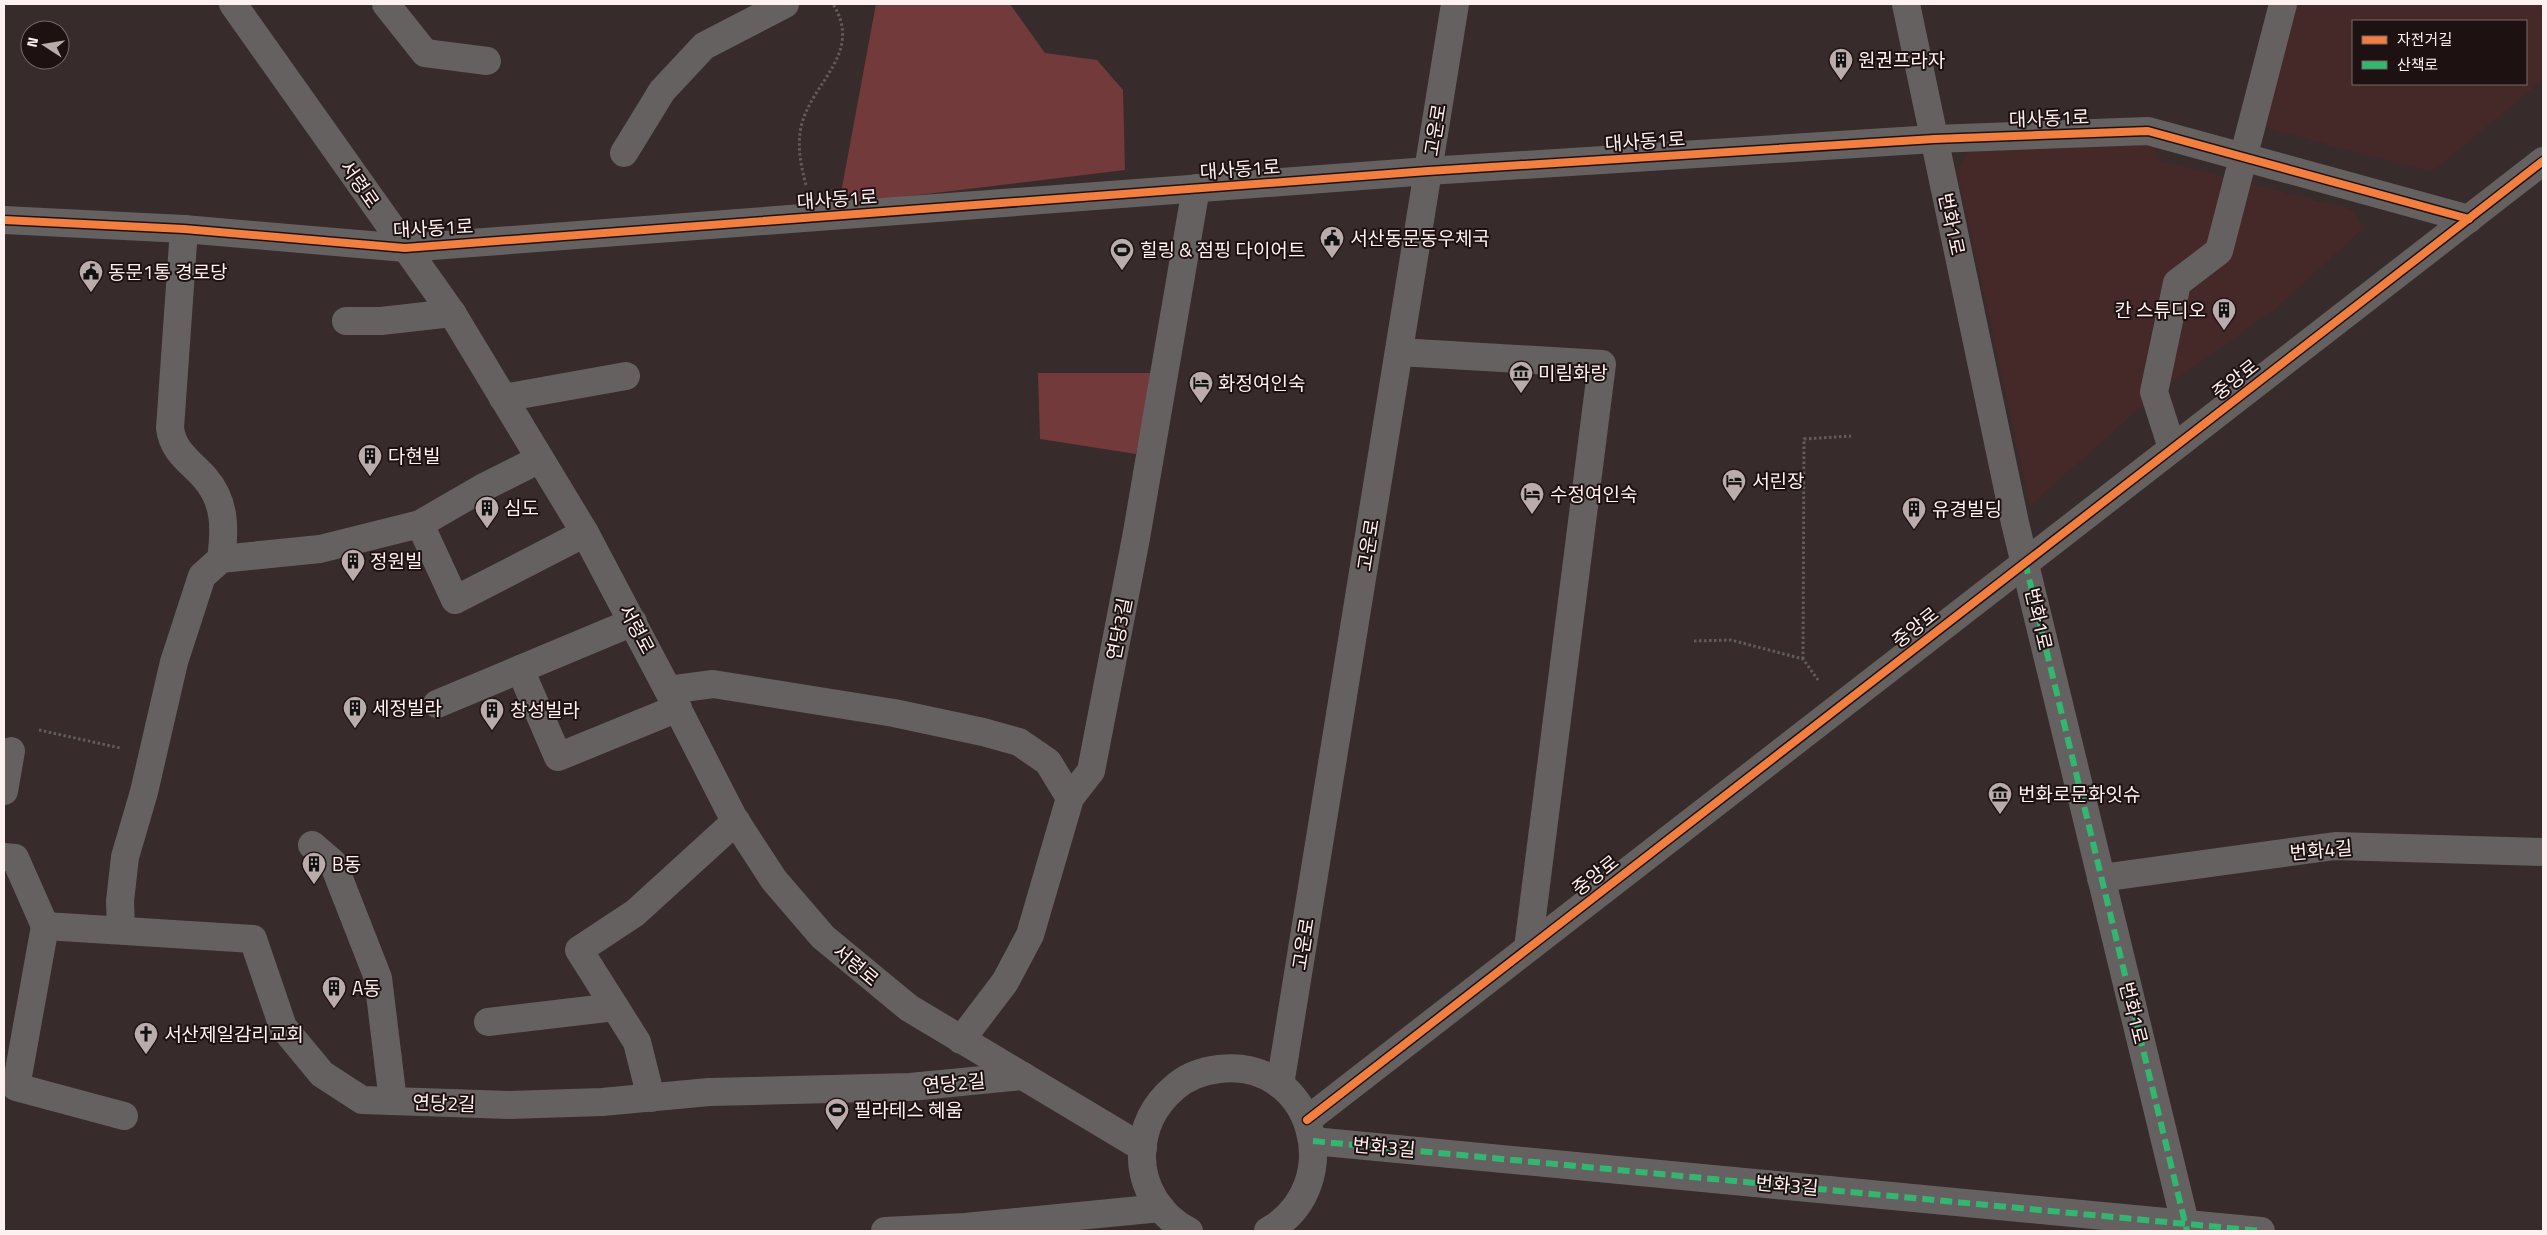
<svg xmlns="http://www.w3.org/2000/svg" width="2547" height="1235" viewBox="0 0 2547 1235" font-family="'Titillium Web','Noto Sans KR',sans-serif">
<rect width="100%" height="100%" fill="#372b2b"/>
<g fill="#452828" fill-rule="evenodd">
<path d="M 2287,4 L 2543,4 L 2543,80 L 2436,169 L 2423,169 L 2403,165 L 2255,125 ZM 2353,21 L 2526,21 L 2526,84 L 2353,84 Z"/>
<polygon points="2109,137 2155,147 2158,160 2354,210 2363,229 2273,311 2158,392 2030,506 1957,170 1970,148"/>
</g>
<g fill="#723a3b">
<polygon points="876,4 1010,4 1045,53 1097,60 1123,90 1125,170 852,203 840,198"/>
<polygon points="1038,373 1152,373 1136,454 1040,439"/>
</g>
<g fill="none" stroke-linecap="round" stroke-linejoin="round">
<g stroke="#635c5c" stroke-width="3" stroke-dasharray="2.5 2.5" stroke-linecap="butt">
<path d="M 806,185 C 801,166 797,147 801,127 C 811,82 864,54 833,4"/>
<polyline points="1694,641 1731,640 1803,659 1818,680"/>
<polyline points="1803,659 1804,439 1851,436"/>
<polyline points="39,730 120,748"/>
</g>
<g stroke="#666161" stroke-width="28">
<polyline points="233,4 452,313 585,533 668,690 733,817 774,880 823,937 909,1008 1143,1148"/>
<polyline points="386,4 425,53 487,61"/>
<polyline points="1906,4 2015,523 2187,1231"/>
<polyline points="624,153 662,91 704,46 785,4"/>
<polyline points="4,220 184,229 405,248 1428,171 1934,139 2148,131 2469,219"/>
<path d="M 184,229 L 170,428 C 173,452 190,461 205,478 C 226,502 225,530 221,559"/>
<polyline points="346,321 381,321 452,313"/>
<polyline points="1399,352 1602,364 1528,948"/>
<polyline points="503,398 626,376"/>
<polyline points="2172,448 2154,392 2177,283 2219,251 2283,4"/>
<polyline points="420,524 455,600 585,533"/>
<polyline points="520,669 558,757 678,708"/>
<polyline points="668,690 713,684 894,713 983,732 1019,742 1048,762 1070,798"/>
<polyline points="437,704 633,622"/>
<polyline points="4,791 11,751"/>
<polyline points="312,845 333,863 378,978 393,1101"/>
<polyline points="4,857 15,858 45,926"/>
<polyline points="2101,878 2335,846 2543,852"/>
<polyline points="45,926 253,939 283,1027 322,1074 362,1100 509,1105 602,1102 709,1092 910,1087 1023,1076"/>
<polyline points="45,926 16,1087 124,1116"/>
<polyline points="121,930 120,901 125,857 144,792 174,662 202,576 221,559 320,549 420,524 482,488 540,459"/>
<polyline points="488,1022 615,1007"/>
<polyline points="961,1040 1005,982 1030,935 1070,798 1091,771 1136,538 1196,188"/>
<polyline points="1280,1085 1455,4"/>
<polyline points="651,1098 637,1042 579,950 635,913 736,821"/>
<polyline points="1307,1120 2543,161"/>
<polyline points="1313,1141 2261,1231"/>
<polyline points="885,1231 965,1227 1161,1208"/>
<path d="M 1189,1231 C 1160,1217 1141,1186 1142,1154 C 1143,1128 1154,1105 1174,1088 C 1186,1077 1202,1071 1219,1069 C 1313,1057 1349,1185 1268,1231"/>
</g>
<g stroke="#33b770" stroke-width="6" stroke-dasharray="12 6" stroke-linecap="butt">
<polyline points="2025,562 2187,1231"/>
<polyline points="1313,1141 2261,1231"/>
</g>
<defs>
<g id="cycleway">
<polyline points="4,220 184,229 405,248 1428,171 1934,139 2148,131 2469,219"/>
<polyline points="1307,1120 2543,161"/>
</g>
</defs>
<use href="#cycleway" stroke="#1d1211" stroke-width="11"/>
<use href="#cycleway" stroke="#f27e40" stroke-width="8"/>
</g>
<defs>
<symbol id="building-pin" viewBox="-11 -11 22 30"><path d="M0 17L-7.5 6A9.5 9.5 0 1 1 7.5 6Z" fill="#b9acab" stroke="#1d1211"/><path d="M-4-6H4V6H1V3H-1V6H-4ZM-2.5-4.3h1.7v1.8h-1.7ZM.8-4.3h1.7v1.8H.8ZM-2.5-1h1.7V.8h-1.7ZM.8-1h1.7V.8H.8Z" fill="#111"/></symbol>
<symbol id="civic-pin" viewBox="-11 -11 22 30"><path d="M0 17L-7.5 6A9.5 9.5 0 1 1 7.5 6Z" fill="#b9acab" stroke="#1d1211"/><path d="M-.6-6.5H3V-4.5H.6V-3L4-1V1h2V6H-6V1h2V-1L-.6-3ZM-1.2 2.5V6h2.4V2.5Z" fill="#111"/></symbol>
<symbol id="stadium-pin" viewBox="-11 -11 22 30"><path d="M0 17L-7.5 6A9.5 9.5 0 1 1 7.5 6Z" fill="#b9acab" stroke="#1d1211"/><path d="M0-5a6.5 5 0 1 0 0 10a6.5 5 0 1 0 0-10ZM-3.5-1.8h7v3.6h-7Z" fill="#111"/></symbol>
<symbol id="museum-pin" viewBox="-11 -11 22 30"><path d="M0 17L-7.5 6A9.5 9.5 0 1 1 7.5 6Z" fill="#b9acab" stroke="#1d1211"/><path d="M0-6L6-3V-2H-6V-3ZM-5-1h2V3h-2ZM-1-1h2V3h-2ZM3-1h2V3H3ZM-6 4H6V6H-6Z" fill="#111"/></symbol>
<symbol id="hotel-pin" viewBox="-11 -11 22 30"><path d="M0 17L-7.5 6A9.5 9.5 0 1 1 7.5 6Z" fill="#b9acab" stroke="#1d1211"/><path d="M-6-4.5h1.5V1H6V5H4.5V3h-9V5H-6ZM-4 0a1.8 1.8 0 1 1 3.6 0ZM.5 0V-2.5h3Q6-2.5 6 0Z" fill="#111"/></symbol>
<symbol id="church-pin" viewBox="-11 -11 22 30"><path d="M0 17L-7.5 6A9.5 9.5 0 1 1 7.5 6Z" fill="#b9acab" stroke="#1d1211"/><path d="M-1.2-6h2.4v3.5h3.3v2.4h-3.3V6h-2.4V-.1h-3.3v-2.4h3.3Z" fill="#111"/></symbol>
</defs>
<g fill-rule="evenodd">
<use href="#building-pin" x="1827" y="46" width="28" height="38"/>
<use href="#civic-pin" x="1318" y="224" width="28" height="38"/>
<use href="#stadium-pin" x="1108" y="236" width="28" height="38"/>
<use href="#civic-pin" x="77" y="258" width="28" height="38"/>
<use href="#building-pin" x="2210" y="296" width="28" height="38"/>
<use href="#museum-pin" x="1507" y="359" width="28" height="38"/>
<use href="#hotel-pin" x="1187" y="369" width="28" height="38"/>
<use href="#building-pin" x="356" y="442" width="28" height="38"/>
<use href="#hotel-pin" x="1720" y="467" width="28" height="38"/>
<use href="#hotel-pin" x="1518" y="480" width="28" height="38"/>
<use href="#building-pin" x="473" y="494" width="28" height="38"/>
<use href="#building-pin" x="1900" y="495" width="28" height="38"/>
<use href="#building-pin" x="339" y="547" width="28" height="38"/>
<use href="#building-pin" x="341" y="694" width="28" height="38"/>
<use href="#building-pin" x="478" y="696" width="28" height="38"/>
<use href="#museum-pin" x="1986" y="780" width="28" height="38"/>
<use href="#building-pin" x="300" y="850" width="28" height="38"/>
<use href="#building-pin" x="320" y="974" width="28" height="38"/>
<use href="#church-pin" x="132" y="1020" width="28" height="38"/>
<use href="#stadium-pin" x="823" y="1096" width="28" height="38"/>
</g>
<g text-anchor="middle" stroke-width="4" stroke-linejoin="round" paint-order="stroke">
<g font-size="19" fill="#fff1f0" stroke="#1d1211" text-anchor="start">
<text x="1858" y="67">원권프라자</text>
<text x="1350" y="245">서산동문동우체국</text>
<text x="1140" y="257">힐링 &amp; 점핑 다이어트</text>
<text x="108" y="279">동문1통 경로당</text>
<text x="2206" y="317" text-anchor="end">칸 스튜디오</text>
<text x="1538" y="380">미림화랑</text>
<text x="1218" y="390">화정여인숙</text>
<text x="388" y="463">다현빌</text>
<text x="1752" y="488">서린장</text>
<text x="1550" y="501">수정여인숙</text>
<text x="504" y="515">심도</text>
<text x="1932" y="516">유경빌딩</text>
<text x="370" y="568">정원빌</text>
<text x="372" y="715">세정빌라</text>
<text x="510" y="717">창성빌라</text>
<text x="2018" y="801">번화로문화잇슈</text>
<text x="332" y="871">B동</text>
<text x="352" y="995">A동</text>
<text x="164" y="1041">서산제일감리교회</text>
<text x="854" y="1117">필라테스 혜움</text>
</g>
<g font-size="19" fill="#fff1f0" stroke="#1d1211">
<text transform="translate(2049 118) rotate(-2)" y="7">대사동1로</text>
<text transform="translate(1435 130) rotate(-81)" y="7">고운로</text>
<text transform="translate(1645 141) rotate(-4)" y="7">대사동1로</text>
<text transform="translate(1240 169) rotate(-4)" y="7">대사동1로</text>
<text transform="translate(360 184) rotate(55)" y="7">서령로</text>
<text transform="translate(837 199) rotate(-4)" y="7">대사동1로</text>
<text transform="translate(1952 224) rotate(78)" y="7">번화1로</text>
<text transform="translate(433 228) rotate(-3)" y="7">대사동1로</text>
<text transform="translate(2235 379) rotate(-38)" y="7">중앙로</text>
<text transform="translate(1368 545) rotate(-81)" y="7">고운로</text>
<text transform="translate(2039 619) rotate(77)" y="7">번화1로</text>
<text transform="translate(1915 627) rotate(-38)" y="7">중앙로</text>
<text transform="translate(637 629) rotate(62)" y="7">서령로</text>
<text transform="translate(1119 629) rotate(-79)" y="7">연당3길</text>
<text transform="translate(2321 850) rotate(-5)" y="7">번화4길</text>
<text transform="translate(1595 875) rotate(-38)" y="7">중앙로</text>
<text transform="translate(1303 944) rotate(-81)" y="7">고운로</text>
<text transform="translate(856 965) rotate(40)" y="7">서령로</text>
<text transform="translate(2134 1013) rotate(76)" y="7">번화1로</text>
<text transform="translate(954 1083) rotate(-5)" y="7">연당2길</text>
<text transform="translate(444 1103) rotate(2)" y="7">연당2길</text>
<text transform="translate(1384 1147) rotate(5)" y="7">번화3길</text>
<text transform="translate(1787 1185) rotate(5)" y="7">번화3길</text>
</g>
</g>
<rect width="2547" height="1235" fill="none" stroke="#fff1f0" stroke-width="10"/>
<rect x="2352" y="20" width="175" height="65" fill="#1d1211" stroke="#776b6a"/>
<rect x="2362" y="36" width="25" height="8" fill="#f27e40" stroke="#776b6a"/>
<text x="2397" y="45" font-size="15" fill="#fff1f0">자전거길</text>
<rect x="2362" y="61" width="25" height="8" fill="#33b770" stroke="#776b6a"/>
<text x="2397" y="70" font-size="15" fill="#fff1f0">산책로</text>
<g transform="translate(45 45) rotate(282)"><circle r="24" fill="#1d1211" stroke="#776b6a"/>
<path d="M0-4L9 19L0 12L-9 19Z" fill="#b9acab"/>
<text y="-8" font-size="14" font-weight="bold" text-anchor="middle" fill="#fff1f0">N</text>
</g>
</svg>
